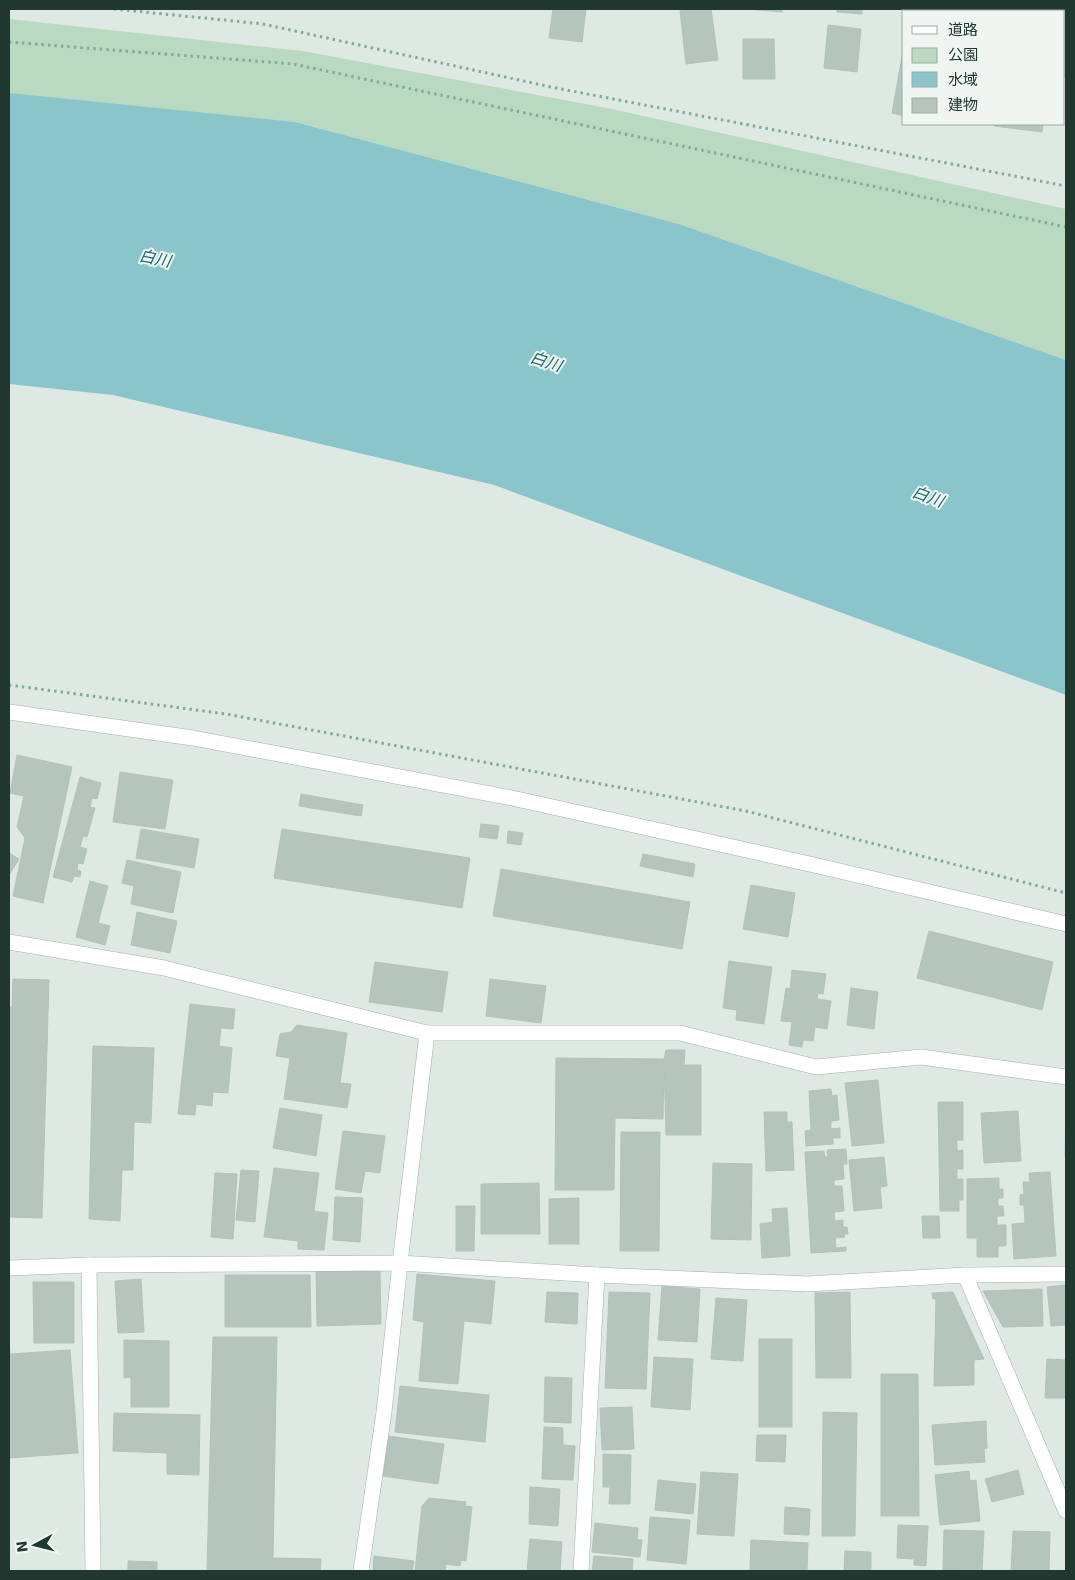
<svg xmlns="http://www.w3.org/2000/svg" width="1075" height="1580" viewBox="0 0 1075 1580" font-family="'DejaVu Sans','Noto Sans JP',sans-serif">
<rect width="100%" height="100%" fill="#dfe9e4"/>
<polygon fill="#b9dac0" points="9,19 303,51 607,108 1066,209 1066,360 679,224 295,122 9,100"/>
<polygon fill="#8ac5cc" points="9,93 295,122 679,224 1066,360 1066,695 494,485 113,395 9,384"/>
<g fill="#b5c4bd" stroke="#b2c2bb">
<polygon points="553,9 586,9 582,42 549,38"/>
<polygon points="698,9 711,9 718,60 686,64 680,11"/>
<polygon points="746,9 782,9 782,12"/>
<polygon points="837,9 862,9 862,14 837,12"/>
<polygon points="934,9 975,9 974,11 942,11"/>
<polygon points="1007,9 1032,9 1066,11 1066,78 1064,77 1064,11 1007,11"/>
<polygon points="828,25 861,29 857,72 824,68"/>
<polygon points="743,39 774,39 775,79 743,79"/>
<polygon points="904,45 904,116 892,113"/>
<polygon points="994,124 1043,124 1042,132 994,126"/>
<polygon points="17,755 72,767 43,903 13,896 25,838 17,827 24,796 10,793"/>
<polygon points="120,772 173,780 165,829 113,822"/>
<polygon points="80,777 101,783 97,799 92,798 90,807 95,808 87,837 83,836 80,847 87,849 83,864 78,863 77,870 81,871 80,877 74,876 72,882 53,877"/>
<polygon points="301,794 363,805 361,816 299,806"/>
<polygon points="481,824 499,826 497,839 479,837"/>
<polygon points="141,829 199,839 194,868 136,858"/>
<polygon points="282,829 470,858 462,908 274,878"/>
<polygon points="508,831 523,833 521,845 507,843"/>
<polygon points="9,853 19,859 9,875"/>
<polygon points="643,854 695,864 693,877 640,866"/>
<polygon points="127,860 181,872 173,913 131,904 134,886 122,883"/>
<polygon points="501,869 690,902 682,949 493,916"/>
<polygon points="90,881 108,886 98,923 110,926 105,945 76,937"/>
<polygon points="751,885 795,893 788,937 743,929"/>
<polygon points="137,912 177,921 170,953 131,945"/>
<polygon points="929,931 1053,962 1042,1010 917,978"/>
<polygon points="729,961 772,967 764,1024 736,1020 737,1010 723,1008"/>
<polygon points="375,962 448,972 442,1012 369,1002"/>
<polygon points="792,970 826,974 823,994 818,993 817,999 831,1001 827,1029 815,1027 813,1041 803,1040 802,1047 789,1045 792,1022 781,1021 786,988 790,989"/>
<polygon points="13,979 49,980 42,1218 9,1217 9,1007 12,1007"/>
<polygon points="490,979 546,986 541,1023 486,1016"/>
<polygon points="851,988 878,992 874,1029 847,1025"/>
<polygon points="190,1004 235,1009 233,1029 221,1028 219,1046 232,1048 228,1093 213,1092 212,1106 196,1104 195,1115 178,1114"/>
<polygon points="297,1025 347,1033 340,1083 351,1084 347,1108 284,1099 290,1058 276,1056 280,1034 291,1032"/>
<polygon points="93,1046 154,1048 151,1123 134,1122 133,1170 122,1170 120,1221 89,1219"/>
<polygon points="666,1050 685,1050 684,1065 701,1065 701,1135 666,1135 664,1059"/>
<polygon points="556,1058 664,1059 663,1119 615,1118 614,1190 555,1190"/>
<polygon points="878,1080 884,1143 852,1146 845,1083"/>
<polygon points="831,1089 832,1096 837,1095 839,1120 831,1121 831,1129 840,1128 840,1138 833,1138 833,1144 806,1146 805,1131 811,1130 809,1091"/>
<polygon points="1066,1094 1066,1157 1065,1157"/>
<polygon points="938,1102 963,1102 963,1140 957,1140 957,1151 963,1150 963,1169 957,1169 957,1179 963,1179 963,1200 959,1200 959,1211 940,1211"/>
<polygon points="280,1108 322,1115 316,1156 273,1148"/>
<polygon points="1018,1111 1021,1161 984,1163 981,1113"/>
<polygon points="764,1112 787,1112 787,1122 792,1122 794,1170 766,1171"/>
<polygon points="343,1131 385,1136 380,1173 365,1171 361,1193 335,1189"/>
<polygon points="621,1132 660,1132 659,1251 620,1251"/>
<polygon points="846,1149 847,1164 843,1164 844,1179 834,1180 834,1186 842,1186 844,1211 834,1212 835,1221 843,1220 843,1227 847,1227 848,1234 844,1234 845,1237 835,1238 836,1248 846,1247 846,1251 811,1253 805,1152 824,1151 825,1157 828,1157 827,1150"/>
<polygon points="884,1157 887,1186 880,1187 882,1208 854,1211 849,1160"/>
<polygon points="713,1163 752,1164 751,1240 711,1239"/>
<polygon points="274,1168 319,1173 314,1211 328,1213 324,1250 298,1249 298,1241 264,1237"/>
<polygon points="241,1170 259,1171 255,1222 236,1220"/>
<polygon points="1050,1172 1056,1256 1014,1259 1012,1224 1025,1223 1024,1205 1020,1205 1020,1195 1024,1194 1023,1182 1030,1182 1029,1173"/>
<polygon points="215,1173 237,1174 233,1239 211,1237"/>
<polygon points="999,1178 999,1189 1003,1189 1003,1198 998,1198 998,1206 1003,1206 1004,1216 997,1216 997,1225 1006,1225 1006,1246 998,1246 998,1257 977,1257 977,1238 967,1238 967,1179"/>
<polygon points="539,1183 540,1234 481,1234 481,1184"/>
<polygon points="335,1197 363,1198 360,1242 333,1240"/>
<polygon points="579,1198 579,1244 549,1244 549,1199"/>
<polygon points="456,1206 475,1206 474,1251 456,1251"/>
<polygon points="787,1208 790,1256 762,1258 760,1224 773,1222 772,1209"/>
<polygon points="922,1216 939,1216 940,1238 923,1238"/>
<polygon points="380,1270 381,1324 317,1326 316,1271"/>
<polygon points="417,1274 495,1281 491,1324 464,1321 458,1384 419,1381 424,1322 413,1320"/>
<polygon points="225,1275 310,1275 311,1327 225,1327"/>
<polygon points="141,1279 144,1332 118,1333 115,1281"/>
<polygon points="33,1282 74,1282 74,1343 34,1343"/>
<polygon points="1066,1285 1066,1325 1051,1326 1047,1287"/>
<polygon points="662,1286 700,1289 697,1342 658,1340"/>
<polygon points="1042,1289 1043,1326 1003,1327 983,1291"/>
<polygon points="547,1292 578,1293 577,1324 545,1322"/>
<polygon points="609,1292 650,1293 646,1389 605,1388"/>
<polygon points="850,1292 851,1378 816,1378 815,1293"/>
<polygon points="953,1292 984,1359 974,1360 974,1385 934,1386 936,1299 933,1299 932,1293"/>
<polygon points="716,1298 747,1300 743,1361 711,1359"/>
<polygon points="213,1337 277,1337 273,1558 321,1559 320,1571 207,1571"/>
<rect x="759" y="1339" width="33" height="88"/>
<polygon points="124,1340 169,1341 169,1407 131,1407 131,1377 124,1378"/>
<polygon points="9,1341 10,1354 70,1350 78,1453 9,1458"/>
<polygon points="654,1357 693,1359 690,1410 651,1407"/>
<polygon points="1047,1359 1066,1360 1066,1398 1045,1398"/>
<polygon points="881,1374 918,1374 919,1516 881,1516"/>
<polygon points="545,1377 572,1378 571,1423 544,1422"/>
<polygon points="400,1386 489,1395 485,1442 395,1432"/>
<polygon points="632,1407 634,1449 602,1450 600,1408"/>
<polygon points="823,1412 857,1413 855,1536 822,1536"/>
<polygon points="114,1413 200,1415 199,1475 167,1474 167,1453 113,1451"/>
<polygon points="986,1421 987,1448 984,1449 985,1462 935,1465 932,1425"/>
<polygon points="544,1427 563,1428 563,1445 575,1446 573,1480 542,1479"/>
<polygon points="757,1435 786,1435 785,1462 756,1461"/>
<polygon points="389,1436 444,1444 438,1484 383,1476"/>
<polygon points="603,1454 631,1455 630,1504 609,1504 610,1487 603,1487"/>
<polygon points="1018,1470 1024,1494 992,1502 985,1479"/>
<polygon points="969,1471 970,1481 976,1480 980,1521 940,1525 935,1475"/>
<polygon points="701,1472 738,1474 734,1536 697,1534"/>
<polygon points="658,1480 696,1484 693,1514 655,1510"/>
<polygon points="530,1487 560,1489 558,1526 529,1524"/>
<polygon points="429,1498 466,1502 465,1506 472,1507 466,1561 461,1560 460,1566 446,1564 445,1571 415,1571 422,1506"/>
<polygon points="785,1507 810,1509 809,1535 784,1534"/>
<polygon points="650,1517 690,1520 686,1564 647,1560"/>
<polygon points="595,1523 638,1528 637,1540 642,1540 640,1557 592,1552"/>
<polygon points="898,1525 928,1526 926,1566 914,1565 914,1559 897,1558"/>
<polygon points="944,1530 984,1531 982,1571 943,1570"/>
<polygon points="1013,1531 1050,1532 1049,1571 1011,1571"/>
<polygon points="530,1539 562,1542 560,1571 527,1571"/>
<polygon points="751,1540 808,1543 807,1571 750,1571"/>
<polygon points="845,1551 871,1552 871,1571 844,1571"/>
<polygon points="374,1556 414,1561 412,1571 373,1571"/>
<polygon points="594,1556 633,1559 632,1571 592,1571"/>
<polygon points="128,1561 157,1562 157,1571 128,1571"/>
</g>
<g fill="none" stroke-linecap="round" stroke-linejoin="round">
<defs>
<g id="service">
<polyline points="361,1571 384,1412 400,1263"/>
<polyline points="581,1571 597,1275"/>
</g>
<g id="minor">
<polyline points="9,712 193,738 512,798 814,865 1066,924"/>
<polyline points="9,942 164,968 427,1033 680,1033 816,1067 921,1057 1066,1077"/>
<polyline points="400,1263 427,1033"/>
<polyline points="89,1265 93,1571"/>
<polyline points="9,1268 89,1265 400,1263 597,1275 807,1284 965,1275 1066,1274"/>
<polyline points="965,1275 1066,1511"/>
</g>
</defs>
<use href="#service" stroke="#a2b0ab" stroke-width="16"/>
<use href="#minor" stroke="#a2b0ab" stroke-width="16"/>
<g stroke="#81ab9c" stroke-width="3" stroke-dasharray="2.5 4" stroke-linecap="butt">
<polyline points="114,9 263,24 551,87 1066,186"/>
<polyline points="9,42 293,64 1066,227"/>
<polyline points="9,685 226,714 746,811 1066,893"/>
</g>
<use href="#service" stroke="#fff" stroke-width="15"/>
<use href="#minor" stroke="#fff" stroke-width="15"/>
</g>
<g text-anchor="middle" stroke-width="4" stroke-linejoin="round" paint-order="stroke">
<g font-size="16" font-style="italic" fill="#1f6770" stroke="#eff6f2">
<text transform="translate(155 258) rotate(11)" y="6">白川</text>
<text transform="translate(546 361) rotate(18)" y="6">白川</text>
<text transform="translate(928 496) rotate(20)" y="6">白川</text>
</g>
</g>
<rect width="1075" height="1580" fill="none" stroke="#213831" stroke-width="20"/>
<rect x="902" y="10" width="162" height="115" fill="#eff6f2" stroke="#9daaa5"/>
<rect x="912" y="26" width="25" height="8" fill="#ffffff" stroke="#9daaa5"/>
<text x="948" y="35" font-size="15" fill="#213831">道路</text>
<rect x="912" y="48" width="25" height="15" fill="#b9dac0" stroke="#9daaa5"/>
<text x="948" y="60" font-size="15" fill="#213831">公園</text>
<rect x="912" y="72" width="25" height="15" fill="#8ac5cc" stroke="#9daaa5"/>
<text x="948" y="85" font-size="15" fill="#213831">水域</text>
<rect x="912" y="98" width="25" height="15" fill="#b5c4bd" stroke="#9daaa5"/>
<text x="948" y="110" font-size="15" fill="#213831">建物</text>
<g transform="translate(35 1545) rotate(263)" stroke="#eff6f2" stroke-width="4" paint-order="stroke">
<path d="M0-4L9 19L0 12L-9 19Z" fill="#213831"/>
<text y="-8" font-size="14" font-weight="bold" text-anchor="middle" fill="#213831">N</text>
</g>
</svg>
